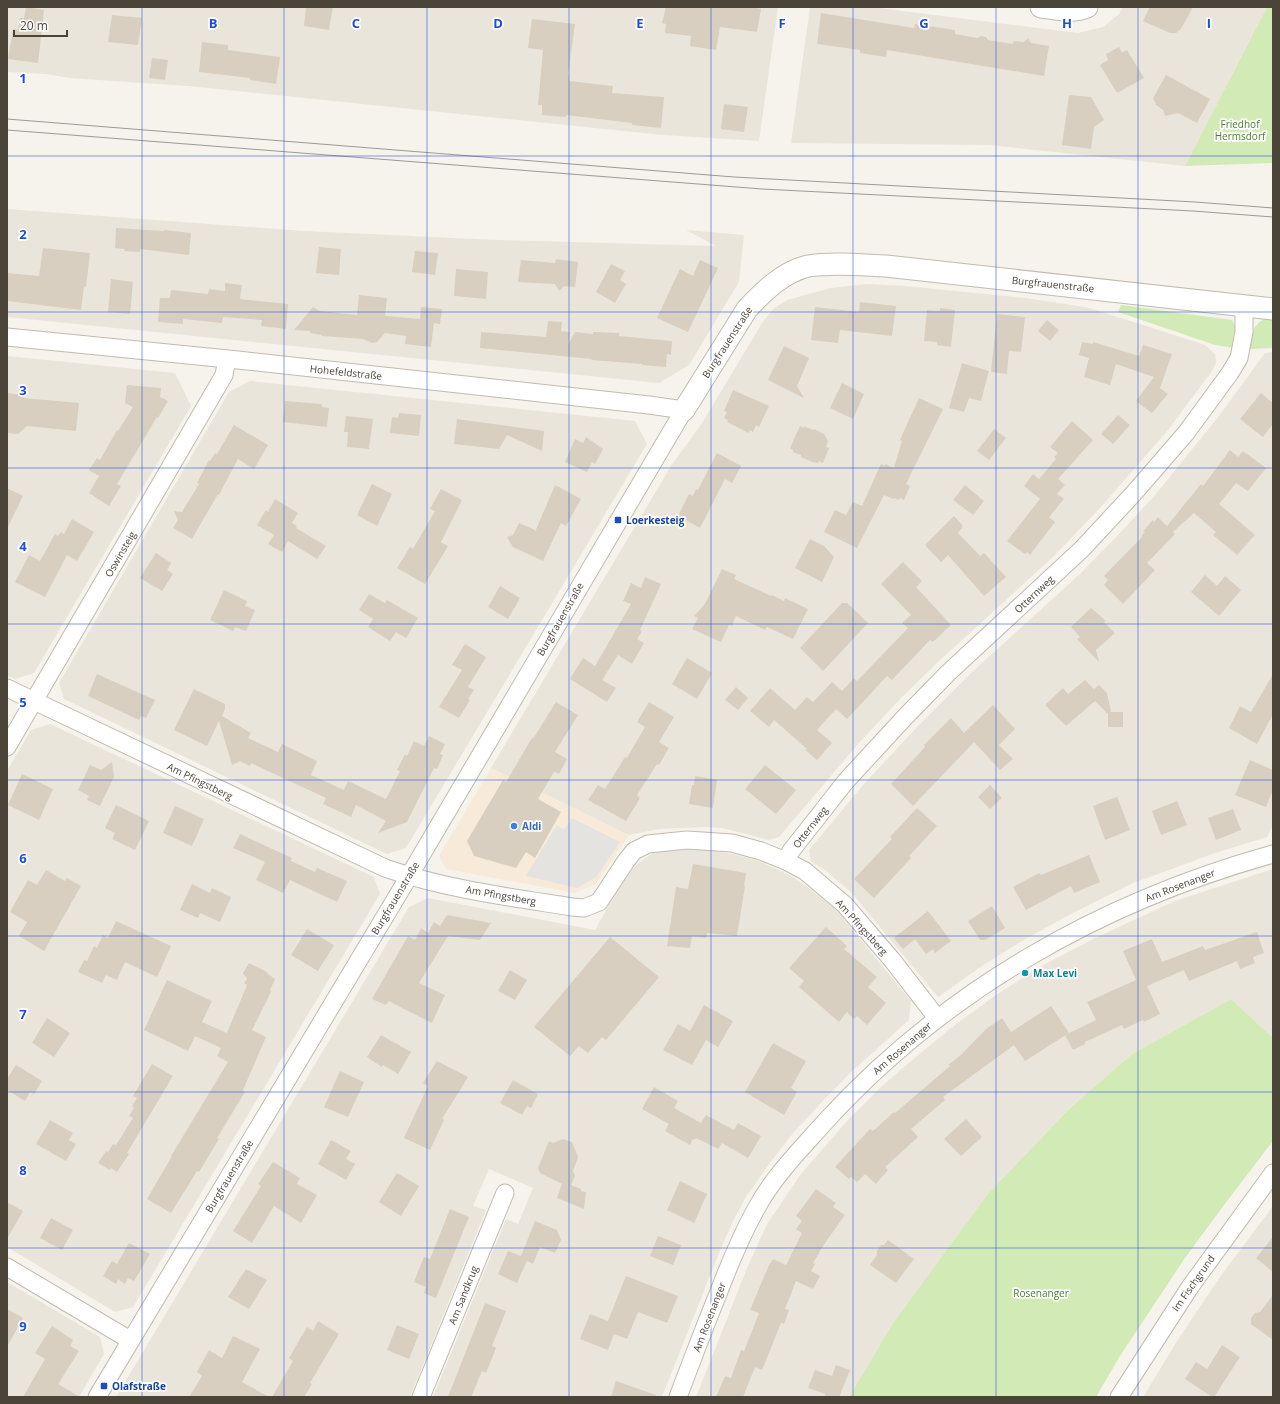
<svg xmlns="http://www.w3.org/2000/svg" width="1280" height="1404" viewBox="0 0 1280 1404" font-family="'Open Sans',sans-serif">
<rect width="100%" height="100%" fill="#f6f3ec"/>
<g fill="#eae5da">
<polygon points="7,7 778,7 759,141 663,135 188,86 69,78 46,74 7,72"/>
<polygon points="810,7 871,7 1078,33 1103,27 1119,14 1123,7 1267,7 1185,166 989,145 791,143"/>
<polygon points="7,209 305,231 497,240 716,246 686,230 744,235 739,282 689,365 659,383 7,317"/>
<polygon points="867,284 905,286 1026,298 1085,307 1140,324 1205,345 1215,354 1216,363 1212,371 1168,430 1101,507 1053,557 939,661 901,698 858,744 779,837 769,840 722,828 706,827 659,829 629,835 491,768 671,466 702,423 762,323 773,309 787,300 831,288"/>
<polygon points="1273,352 1273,825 1267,837 1212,854 1161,873 1133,883 1073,913 1027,938 982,966 938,997 851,892 826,871 811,861 809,850 864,784 919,725 970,674 1081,573 1119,534 1155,495 1219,416 1265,353"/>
<polygon points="7,356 175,373 191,406 34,673 15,679 7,675"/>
<polygon points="250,381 635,421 647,444 406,848 387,854 64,699 59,683 229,392"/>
<polygon points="50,724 374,877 380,894 133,1307 115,1312 7,1247 7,771 31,730"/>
<polygon points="679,849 707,850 733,854 759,861 791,876 812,890 838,912 911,1001 909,1020 850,1073 820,1104 794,1132 769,1164 746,1197 733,1221 721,1248 662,1397 433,1397 506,1219 518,1224 533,1188 489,1169 473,1206 486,1210 410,1397 116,1397 409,907 428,898 595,930 619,887 635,866 654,852"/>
<polygon points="1273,869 1273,1038 1231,999 1132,1054 1069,1109 987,1195 893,1323 849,1397 696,1397 747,1268 767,1224 801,1174 814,1159 847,1121 882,1086 923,1051 960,1021 996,995 1045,964 1095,938 1175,901"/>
<polygon points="1273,1206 1273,1397 1143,1397 1179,1338 1220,1277"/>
<polygon points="7,1282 100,1337 104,1354 79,1397 7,1397"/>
</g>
<polygon fill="#f7ead8" points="491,768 629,835 596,884 575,893 446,869 439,856"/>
<g fill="#d2eab5">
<polygon points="1267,7 1273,7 1273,163 1185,166"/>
<polygon points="1121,305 1232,320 1236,328 1234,348 1215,345 1118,312"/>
<path d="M 1266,318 L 1273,318 L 1273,348 L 1250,349 C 1252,334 1251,326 1266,318 Z"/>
<polygon points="1231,999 1273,1038 1273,1141 1224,1205 1185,1258 1120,1356 1096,1397 849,1397 893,1323 987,1195 1069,1109 1132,1054"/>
</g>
<polygon fill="#e5e3e0" points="572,818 620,842 596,877 577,888 526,876 557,825 564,830"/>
<g fill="#d8cfc1">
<polygon points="26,7 44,10 38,63 8,59 13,29 18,30 20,18 24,18"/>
<polygon points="306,7 333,7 329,30 304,26"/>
<polygon points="666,7 753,7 761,9 757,32 720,27 716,50 690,46 691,36 665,33 666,24 662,23"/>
<polygon points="1150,7 1193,7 1181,29 1176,33 1170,33 1143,21"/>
<polygon points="821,13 914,28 915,24 955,30 955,34 977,38 981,36 986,37 988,40 1013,44 1014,41 1024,42 1028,38 1031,43 1049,46 1044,76 887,50 886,57 860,53 860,50 817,44"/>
<polygon points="112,15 142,18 138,45 108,42"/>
<polygon points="532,19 575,24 568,75 569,75 569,81 613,86 612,93 664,97 661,128 632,125 632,123 566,115 566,117 542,115 542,105 538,105 543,50 528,48"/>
<polygon points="202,42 228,45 228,50 280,57 276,84 250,80 250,78 199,72"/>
<polygon points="1119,47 1122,53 1127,50 1144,78 1117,93 1100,65 1108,60 1106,54"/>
<polygon points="152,58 168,60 165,80 149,78"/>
<polygon points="1166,75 1210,99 1197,123 1178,113 1165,116 1163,110 1156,105 1153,98"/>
<polygon points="1069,95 1091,97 1104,120 1094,127 1091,149 1062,145"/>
<polygon points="724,104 748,107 744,132 721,129"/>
<polygon points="116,228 164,231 164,230 191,233 189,255 140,249 140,252 124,251 125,249 115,248"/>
<polygon points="319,247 341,249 339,275 316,273"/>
<polygon points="43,248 90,253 86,287 84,286 81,310 7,301 7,273 39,276"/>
<polygon points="415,251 438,253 435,275 412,272"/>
<polygon points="556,259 578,262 575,287 564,286 559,291 555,284 518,282 521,260 555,263"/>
<polygon points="700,260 718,268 688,332 657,318 680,269 693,276"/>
<polygon points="611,264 625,271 620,280 626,284 615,303 596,292"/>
<polygon points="456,269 488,272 486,299 454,296"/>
<polygon points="111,279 133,282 130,314 108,312"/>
<polygon points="225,283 242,285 240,299 288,304 286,329 261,326 262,320 223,317 222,323 183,319 183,324 158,322 160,298 170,298 171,290 208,294 209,289 225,291"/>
<polygon points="359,295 387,298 385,316 420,319 421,307 442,309 440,324 434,323 431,347 405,344 406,336 385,333 377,342 372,343 363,339 322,336 322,335 310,333 310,331 294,330 313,307 319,311 357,315"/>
<polygon points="860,302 896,306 892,336 840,330 838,343 811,340 815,307 859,312"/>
<polygon points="940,308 955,310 951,347 937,345 937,342 924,341 927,310 940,311"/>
<polygon points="997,314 1025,317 1021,352 1009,351 1007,374 991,372"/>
<polygon points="1047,320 1059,330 1050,341 1038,331"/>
<polygon points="548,321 562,322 561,331 570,332 568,345 575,332 593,334 593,332 619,333 619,336 672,341 671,355 667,354 666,367 642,365 642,364 591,360 592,359 480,348 481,332 546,337"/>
<polygon points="1082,342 1093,344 1093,342 1139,356 1143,345 1172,354 1160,388 1168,394 1152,413 1136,401 1154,377 1116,364 1110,385 1084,377 1089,358 1079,355"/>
<polygon points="784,346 809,358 797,386 804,398 768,380"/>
<polygon points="962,363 989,371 981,401 969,398 964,412 949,408"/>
<polygon points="842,383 864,394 853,419 830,408"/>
<polygon points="127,385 161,388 160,397 168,401 158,418 157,417 117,484 121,486 109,506 89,493 99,476 89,470 97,458 100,460 117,430 118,431 133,407 125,403"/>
<polygon points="733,390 769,406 759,427 756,425 753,432 750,430 749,433 727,422 728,420 724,418 727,412 724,411"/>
<polygon points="7,393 24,395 23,398 79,403 76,431 27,426 18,434 7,433"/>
<polygon points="1261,393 1273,403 1273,424 1263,437 1240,419"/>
<polygon points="919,398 943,409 906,484 910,486 904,500 900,498 899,500 894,498 893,499 884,495 857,548 824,532 835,510 846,515 853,502 862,506 881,464 885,466 885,464 894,468 902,441 900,440"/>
<polygon points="285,401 322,404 322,407 329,408 327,427 283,422"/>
<polygon points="399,413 421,415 419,436 390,433 392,417 398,418"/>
<polygon points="1118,415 1130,425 1113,444 1101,434"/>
<polygon points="346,416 373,419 369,449 347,447 348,432 344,432"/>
<polygon points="457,419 544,431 542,451 507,435 499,449 454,444"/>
<polygon points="1072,421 1093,440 1058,479 1065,485 1057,494 1064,499 1049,517 1055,522 1030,555 1027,552 1025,554 1007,541 1040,499 1024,486 1033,474 1039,479 1056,459 1054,457 1058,453 1050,447"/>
<polygon points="234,425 268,445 254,469 238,459 219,495 218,494 192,539 173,528 178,520 174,511 182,512 199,484 197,483 209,460 210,461 215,453 217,454"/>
<polygon points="800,426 804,428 804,426 813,430 814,429 824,434 828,441 826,447 829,448 823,463 819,461 818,463 812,462 801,457 801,455 793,452 793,450 790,448"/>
<polygon points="994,429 1006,438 989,460 977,451"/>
<polygon points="586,437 603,449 595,464 592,462 587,472 565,462 575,439 583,443"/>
<polygon points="1230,450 1238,457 1243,451 1266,468 1248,491 1236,483 1219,504 1255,535 1237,555 1213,535 1216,532 1194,513 1173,532 1175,534 1147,563 1155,570 1123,604 1104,585 1108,580 1104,576 1142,537 1141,536 1145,532 1143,531 1153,520 1154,522 1158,517 1167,526 1201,484 1203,486"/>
<polygon points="717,453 741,466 732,483 725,479 700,528 678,516 689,494 693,496 696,489 698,490"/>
<polygon points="372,484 392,494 377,526 357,515"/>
<polygon points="555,485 581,499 566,526 561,523 543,561 513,547 507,537 513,535 519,523 535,530 535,532"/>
<polygon points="965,485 984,501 973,515 953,500"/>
<polygon points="7,488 23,496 7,529"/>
<polygon points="441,489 462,500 441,542 448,546 425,584 397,568 410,547 413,549 435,511 430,509"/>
<polygon points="275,499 298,513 292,523 297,526 296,528 326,546 317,559 288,541 282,552 268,544 274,535 257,525 266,510 268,512"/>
<polygon points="954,516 963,526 958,533 980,556 984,553 1006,577 984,596 948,555 941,562 925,545"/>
<polygon points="72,519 94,532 77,561 67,555 45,597 15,582 29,555 40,561 55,534 58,536 61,532 64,534"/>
<polygon points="810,539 824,546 834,557 822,582 795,568"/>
<polygon points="156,553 171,563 167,570 173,574 162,591 140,578"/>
<polygon points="903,562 922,581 916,587 951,625 933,642 930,640 892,680 887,676 847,719 836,709 817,730 832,743 817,760 805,750 807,749 774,720 769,727 750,711 770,688 795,710 807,697 813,702 832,682 842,691 854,678 857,681 908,628 902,623 911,615 881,584"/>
<polygon points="722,569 736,575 734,579 771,596 772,595 784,601 785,598 808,609 793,639 767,627 765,630 736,616 732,626 729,625 721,642 692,629 698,618 694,616 705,604"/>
<polygon points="1205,575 1217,586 1225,576 1241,590 1219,616 1191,592"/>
<polygon points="645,577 661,584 640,630 642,631 637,639 644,643 632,664 618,655 602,680 616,688 607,702 570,679 583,658 595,666 631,604 623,601 631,583 641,588"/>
<polygon points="500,586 520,598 508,619 488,607"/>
<polygon points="224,590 247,601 245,606 255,610 246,631 235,627 233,631 210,620"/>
<polygon points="369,594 385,603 387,600 418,618 406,638 396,632 390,641 368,627 373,619 359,610"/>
<polygon points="842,603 847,603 868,623 823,671 800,648"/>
<polygon points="1091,608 1106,621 1104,622 1115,633 1096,650 1099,662 1077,639 1080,637 1071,627"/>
<polygon points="465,644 486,657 468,687 474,690 468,699 470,700 459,718 439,707 462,670 452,665"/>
<polygon points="687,658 712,673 697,699 672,684"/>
<polygon points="97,674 155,700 146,718 141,716 139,720 88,696"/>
<polygon points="1273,674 1273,714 1257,744 1229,728 1240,706 1251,712"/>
<polygon points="1085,680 1094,689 1099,685 1107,693 1111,712 1123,712 1123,727 1108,727 1108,714 1095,701 1066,726 1045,705 1063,688 1068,694"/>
<polygon points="736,687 748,698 738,710 725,700"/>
<polygon points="194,689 225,704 225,709 222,716 251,733 248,738 278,752 282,744 317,761 311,775 344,790 348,781 386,799 400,771 397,770 405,754 407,756 414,741 424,746 429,736 445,744 440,754 443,755 437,769 434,768 407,822 378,833 386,821 356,805 351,817 323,804 326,798 251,763 250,766 240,761 232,765 219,721 207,746 174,730"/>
<polygon points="556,702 578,715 555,752 567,759 559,774 554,772 538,799 561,812 535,858 526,852 516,868 474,856 467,841 503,780 506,782 532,738 533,739"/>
<polygon points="649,702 674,717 659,742 669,748 659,765 657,764 637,795 640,798 626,821 588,800 598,785 605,789 625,757 627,758 645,727 637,722"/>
<polygon points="993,705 1015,729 999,745 1013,759 1000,770 974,742 913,806 891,784 925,747 924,745 951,718 964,733"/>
<polygon points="1250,760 1273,770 1273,790 1266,807 1235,795"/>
<polygon points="112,762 114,777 100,806 87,800 89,796 78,790 90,765 101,770"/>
<polygon points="765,765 796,790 776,814 745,789"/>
<polygon points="22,774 53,789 39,820 8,805"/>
<polygon points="695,776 717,780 713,808 689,804 692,785 694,785"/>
<polygon points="990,785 1002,798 990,809 978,797"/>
<polygon points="1117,797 1130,830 1105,840 1093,806"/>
<polygon points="1177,801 1187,825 1161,835 1152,811"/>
<polygon points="116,805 149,821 135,850 112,839 115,833 105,828"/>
<polygon points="175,806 204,819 192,846 163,833"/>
<polygon points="917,808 937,826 909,856 911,858 874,898 854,879 892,839 890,837"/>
<polygon points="1233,809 1241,830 1216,840 1208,818"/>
<polygon points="240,834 292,858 291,861 315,872 317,868 347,881 337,902 290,880 283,893 256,880 265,862 233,848"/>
<polygon points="1089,855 1100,882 1074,893 1071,886 1026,910 1013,887 1039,873 1041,875"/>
<polygon points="693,864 746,873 744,885 745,886 737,936 707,933 706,938 692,936 690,948 667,946 676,887 688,889"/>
<polygon points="46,870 65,881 67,878 81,886 44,951 19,936 27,922 10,912 28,880 37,885"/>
<polygon points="192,884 210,893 212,888 231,897 220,922 200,913 198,918 180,910"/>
<polygon points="992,906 1005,928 985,940 980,940 968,921"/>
<polygon points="928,911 951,941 935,953 933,949 926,954 915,939 903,949 894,938"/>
<polygon points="447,915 491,923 480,940 448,936 419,983 445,995 432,1023 402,1008 389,1001 386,1005 372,999 408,936 415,940 421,928 428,933 434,922 440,926"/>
<polygon points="116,921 171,946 157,977 125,962 117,980 106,975 102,983 78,972 84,960 87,961 94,946 97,948 103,935 108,938"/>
<polygon points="826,927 847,946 844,949 877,977 868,987 886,1003 867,1025 857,1016 854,1019 847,1012 839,1022 799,987 804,981 789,968"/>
<polygon points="307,929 334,945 318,971 291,955"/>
<polygon points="1257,932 1264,953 1253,957 1255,963 1240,969 1237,961 1189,981 1184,970 1147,986 1160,1014 1144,1022 1143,1020 1124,1029 1122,1025 1085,1042 1085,1044 1073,1050 1065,1035 1096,1020 1087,1002 1136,980 1123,951 1152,939 1162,962 1203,946 1205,950"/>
<polygon points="610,937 659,977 606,1040 602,1037 588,1053 579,1046 570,1056 534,1027"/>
<polygon points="249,963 267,972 268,974 275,979 270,990 271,992 252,1030 266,1037 243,1090 245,1092 217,1138 219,1139 199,1172 197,1171 171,1213 147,1199 172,1156 171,1156 228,1062 217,1056 221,1048 195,1036 188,1051 144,1030 167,980 212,1001 202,1022 227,1033 247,985 244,983 247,979 243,973"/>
<polygon points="510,970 527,980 515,1000 498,991"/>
<polygon points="704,1005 733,1021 718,1047 706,1040 692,1065 663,1050 678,1024 690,1031"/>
<polygon points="1051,1006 1069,1033 1025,1061 1014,1045 943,1097 945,1100 911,1129 918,1137 885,1167 888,1170 876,1184 865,1174 857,1182 851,1177 849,1179 835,1167 870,1129 873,1131 894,1112 895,1113 950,1066 948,1065 962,1054 986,1029 1002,1018 1011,1032"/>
<polygon points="47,1018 70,1033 54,1057 32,1043"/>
<polygon points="381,1035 411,1052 398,1074 383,1065 382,1067 367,1057"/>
<polygon points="773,1043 806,1061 791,1088 797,1092 784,1115 745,1092"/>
<polygon points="437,1061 468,1077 442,1119 444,1120 430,1150 404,1138 428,1086 423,1083"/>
<polygon points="152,1064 173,1076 127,1153 129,1154 117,1172 111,1168 110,1170 98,1163 106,1151 108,1152 113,1144 116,1145 133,1118 129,1116 134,1108 132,1106 137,1098 133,1096"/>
<polygon points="16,1065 42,1081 34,1094 30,1092 25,1101 7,1090 7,1079"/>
<polygon points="340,1071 364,1082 348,1117 324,1107"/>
<polygon points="513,1080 538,1094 531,1108 527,1106 522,1115 500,1103"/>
<polygon points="654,1087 678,1101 674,1108 701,1123 706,1115 734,1130 738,1123 761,1136 748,1158 722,1143 718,1149 696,1138 694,1140 693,1139 690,1145 665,1131 669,1124 642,1109"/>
<polygon points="966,1119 982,1137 961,1156 944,1139"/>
<polygon points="50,1120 73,1133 69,1140 76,1144 66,1161 36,1144"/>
<polygon points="563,1139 572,1142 578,1157 573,1171 575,1176 571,1185 581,1189 581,1191 586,1192 584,1209 557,1198 562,1184 540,1173 538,1168 549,1141 553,1143"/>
<polygon points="331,1140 351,1151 346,1159 355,1164 346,1180 318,1164"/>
<polygon points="273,1162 300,1178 297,1184 317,1195 301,1223 274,1206 252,1243 233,1231 261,1186 258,1184"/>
<polygon points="397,1173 419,1186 401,1216 379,1202"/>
<polygon points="680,1181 707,1194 694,1223 667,1210"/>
<polygon points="816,1189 836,1203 833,1207 845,1215 825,1243 813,1263 815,1264 811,1271 820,1276 813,1289 796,1281 785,1309 789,1310 784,1324 781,1323 762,1370 755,1367 743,1397 716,1397 725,1376 731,1378 741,1350 744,1351 759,1313 750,1310 769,1265 773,1259 786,1265 802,1233 796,1229 802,1221 796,1216"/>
<polygon points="7,1202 23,1211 7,1239"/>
<polygon points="450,1209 469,1217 436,1298 424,1293 426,1287 414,1282 424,1257 430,1259"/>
<polygon points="51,1218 73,1230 62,1250 40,1238"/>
<polygon points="535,1221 557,1230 561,1240 555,1253 540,1247 533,1264 527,1261 517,1283 498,1274 508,1251 521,1256"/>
<polygon points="658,1236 681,1245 673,1265 650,1256"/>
<polygon points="1273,1237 1273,1272 1256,1258"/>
<polygon points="888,1240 914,1259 896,1283 870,1265 877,1255 877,1251 881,1245 884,1245"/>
<polygon points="129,1243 150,1254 134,1281 128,1278 125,1284 118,1279 116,1284 103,1276 112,1261 117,1264"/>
<polygon points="246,1269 267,1280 249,1309 228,1297"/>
<polygon points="626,1276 678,1296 667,1323 638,1312 627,1339 614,1334 608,1350 580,1339 590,1314 608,1321"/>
<polygon points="1273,1295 1273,1340 1251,1324 1251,1318 1255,1313 1260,1312"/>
<polygon points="485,1303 506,1311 492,1346 496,1348 486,1373 482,1371 471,1397 448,1397"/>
<polygon points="7,1309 23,1318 7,1347"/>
<polygon points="318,1321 339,1334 310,1383 312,1384 304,1397 272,1397 293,1361 289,1358 307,1327 313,1331"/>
<polygon points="397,1325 419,1334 409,1359 387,1350"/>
<polygon points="52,1326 73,1340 70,1346 79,1351 58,1384 80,1397 23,1397 45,1359 35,1353"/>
<polygon points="233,1336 260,1349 242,1382 269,1397 189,1397 202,1376 197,1372 209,1350 222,1358"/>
<polygon points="1222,1345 1240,1357 1214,1397 1212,1397 1185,1379 1196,1362 1207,1369"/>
<polygon points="836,1365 850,1370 839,1397 824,1397 825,1394 808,1388 815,1370 832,1376"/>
<polygon points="616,1381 656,1395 656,1397 611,1397"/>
</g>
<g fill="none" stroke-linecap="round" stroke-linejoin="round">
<defs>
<g id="minor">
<polyline points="7,337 238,360 649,405 684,410 402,888 97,1397"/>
<path d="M 7,688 L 385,868 C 445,889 509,897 572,907 L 584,908 L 599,902 L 626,861 L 634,851 L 648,844 L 687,840 L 732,843 L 761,851 L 786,861 L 805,871 L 845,905 L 893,961 L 937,1018"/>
<polyline points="7,747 224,375 227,359"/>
<polyline points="786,861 791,851 846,781 906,716 948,673 1082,549 1134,493 1186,433 1230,373 1239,358 1244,332 1244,306"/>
<polyline points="7,1267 130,1340"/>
<polyline points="421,1397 505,1193"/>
<path d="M 678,1397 C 691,1363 704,1328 718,1294 C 729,1265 741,1236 756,1209 C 773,1177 800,1150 824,1123 C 945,990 1101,902 1273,854"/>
<polyline points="1119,1397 1190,1287 1273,1173"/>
</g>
<g id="tertiary">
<path d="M 1041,7 C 1057,9 1072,13 1087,7"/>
<path d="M 684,410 L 747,309 C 764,291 783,272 808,266 C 831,262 862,265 886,266 L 1273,309"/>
</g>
</defs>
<use href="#minor" stroke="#c2bbae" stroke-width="19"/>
<use href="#tertiary" stroke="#c2bbae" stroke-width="23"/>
<use href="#minor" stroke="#fff" stroke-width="17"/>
<use href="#tertiary" stroke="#fff" stroke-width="21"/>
<g stroke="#9a9a9a" stroke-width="1">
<polyline points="7,119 734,177 1195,202 1273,208"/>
<polyline points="7,130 762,189 1193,211 1273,217"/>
</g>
</g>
<path fill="none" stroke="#1d4ed8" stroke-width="1" stroke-opacity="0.55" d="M 142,7 L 142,1397M 284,7 L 284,1397M 427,7 L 427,1397M 569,7 L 569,1397M 711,7 L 711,1397M 853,7 L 853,1397M 996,7 L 996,1397M 1138,7 L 1138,1397M 7,156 L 1273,156M 7,312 L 1273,312M 7,468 L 1273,468M 7,624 L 1273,624M 7,780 L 1273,780M 7,936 L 1273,936M 7,1092 L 1273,1092M 7,1248 L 1273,1248"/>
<g fill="#1a4fb4" stroke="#fff" stroke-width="1.5">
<rect x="614" y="516" width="8" height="8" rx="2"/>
<rect x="100" y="1382" width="8" height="8" rx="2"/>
</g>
<circle fill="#3f7fe0" stroke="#fff" stroke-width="1.5" cx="514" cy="826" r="4"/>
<circle fill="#0f9aa8" stroke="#fff" stroke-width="1.5" cx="1025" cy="973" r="4"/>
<g text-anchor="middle" stroke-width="3.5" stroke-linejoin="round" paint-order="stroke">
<g font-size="10" fill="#4a7f2a" stroke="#fff">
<text x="1240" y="128">Friedhof<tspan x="1240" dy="12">Hermsdorf</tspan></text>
<text x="1041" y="1297">Rosenanger</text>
</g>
<g font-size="10" fill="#4b4439" stroke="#fff">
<text transform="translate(1053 284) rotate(6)" y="4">Burgfrauenstraße</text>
<text transform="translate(727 342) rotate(-57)" y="4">Burgfrauenstraße</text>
<text transform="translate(346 372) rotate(6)" y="4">Hohefeldstraße</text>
<text transform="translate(120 554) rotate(-60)" y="4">Oswinsteig</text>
<text transform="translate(1034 594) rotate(-43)" y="4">Otternweg</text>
<text transform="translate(560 619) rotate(-60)" y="4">Burgfrauenstraße</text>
<text transform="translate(200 781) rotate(26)" y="4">Am Pfingstberg</text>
<text transform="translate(810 827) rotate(-52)" y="4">Otternweg</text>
<text transform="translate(1180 885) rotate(-21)" y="4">Am Rosenanger</text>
<text transform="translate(501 895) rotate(10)" y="4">Am Pfingstberg</text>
<text transform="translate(395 898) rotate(-59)" y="4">Burgfrauenstraße</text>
<text transform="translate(862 927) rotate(48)" y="4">Am Pfingstberg</text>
<text transform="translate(902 1048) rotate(-41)" y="4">Am Rosenanger</text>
<text transform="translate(229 1176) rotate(-59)" y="4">Burgfrauenstraße</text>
<text transform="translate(1193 1283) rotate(-55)" y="4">Im Fischgrund</text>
<text transform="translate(463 1295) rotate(-68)" y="4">Am Sandkrug</text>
<text transform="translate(709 1317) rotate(-69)" y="4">Am Rosenanger</text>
</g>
<g font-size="10" font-weight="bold" fill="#164399" stroke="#fff" text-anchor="start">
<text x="626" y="524">Loerkesteig</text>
<text x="112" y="1390">Olafstraße</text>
</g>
<g font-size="10" font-weight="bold" fill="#366cbe" stroke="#fff" text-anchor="start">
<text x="522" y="830">Aldi</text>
</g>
<g font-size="10" font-weight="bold" fill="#0d838f" stroke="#fff" text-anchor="start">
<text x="1033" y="977">Max Levi</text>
</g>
</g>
<g font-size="13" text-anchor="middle" font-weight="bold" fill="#1d4ed8" stroke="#fff" stroke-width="3.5" stroke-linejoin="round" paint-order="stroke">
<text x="213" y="28">B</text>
<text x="356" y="28">C</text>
<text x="498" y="28">D</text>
<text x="640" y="28">E</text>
<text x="782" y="28">F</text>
<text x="924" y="28">G</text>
<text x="1067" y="28">H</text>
<text x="1209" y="28">I</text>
<text x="23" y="83">1</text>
<text x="23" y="239">2</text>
<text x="23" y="395">3</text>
<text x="23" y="551">4</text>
<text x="23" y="707">5</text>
<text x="23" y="863">6</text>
<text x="23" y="1019">7</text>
<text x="23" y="1175">8</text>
<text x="23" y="1331">9</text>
</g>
<rect width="1280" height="1404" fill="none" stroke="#4b4439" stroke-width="16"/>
<path d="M14 30v6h53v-6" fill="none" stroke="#4b4439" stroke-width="2"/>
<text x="20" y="30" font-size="12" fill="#4b4439" stroke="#ffffff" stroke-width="3" paint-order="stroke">20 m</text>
</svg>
